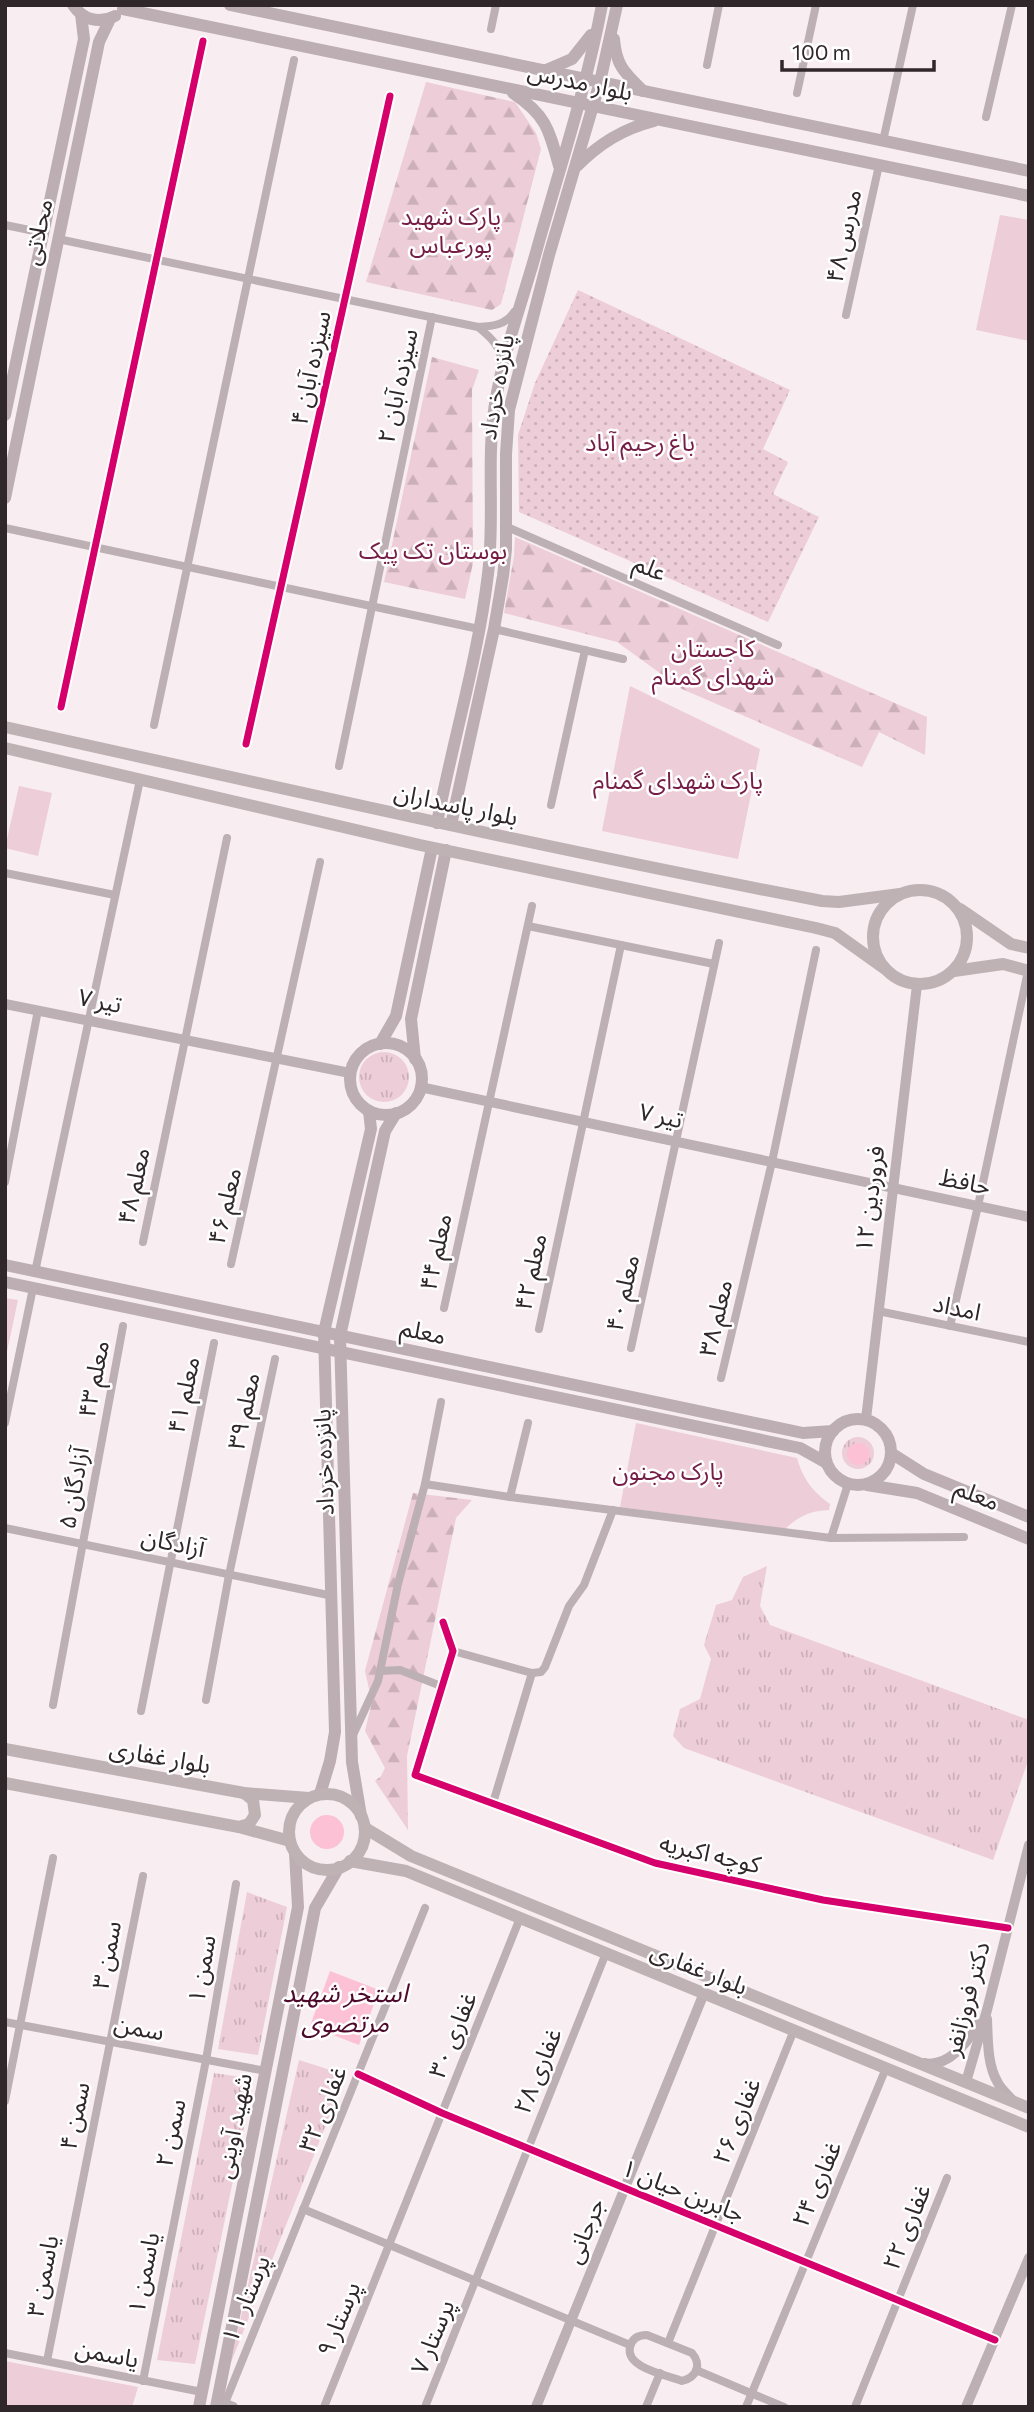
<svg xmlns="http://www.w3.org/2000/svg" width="1034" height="2412" viewBox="0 0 1034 2412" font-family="Commissioner,'Noto Sans Arabic',sans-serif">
<defs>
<pattern id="grass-tufts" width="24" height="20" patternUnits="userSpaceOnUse" patternTransform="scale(1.75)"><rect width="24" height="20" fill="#edcdd7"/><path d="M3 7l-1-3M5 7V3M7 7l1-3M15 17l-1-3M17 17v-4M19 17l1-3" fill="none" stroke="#ccb0b9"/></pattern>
<pattern id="forest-firs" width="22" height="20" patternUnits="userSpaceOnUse" patternTransform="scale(1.75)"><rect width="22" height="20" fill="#edcdd7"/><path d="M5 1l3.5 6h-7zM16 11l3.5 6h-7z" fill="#ccb0b9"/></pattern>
<pattern id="garden-dots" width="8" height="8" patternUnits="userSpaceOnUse" patternTransform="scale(1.75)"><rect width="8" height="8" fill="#edcdd7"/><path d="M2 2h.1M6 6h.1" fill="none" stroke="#ccb0b9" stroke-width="1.8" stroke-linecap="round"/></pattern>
</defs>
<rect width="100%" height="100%" fill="#f8edf0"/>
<g fill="url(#grass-tufts)">
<circle cx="384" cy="1077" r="25"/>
<circle cx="858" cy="1453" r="16"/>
<polygon points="767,1566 760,1606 770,1625 1029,1720 1029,1758 993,1860 684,1748 673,1736 680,1709 700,1699 711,1659 704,1645 716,1605 732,1600 743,1577"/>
<polygon points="247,1892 287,1907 258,2055 218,2049"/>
<polygon points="299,2060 346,2075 230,2365"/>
<polygon points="214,2073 254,2079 195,2364 157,2360"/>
</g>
<g fill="url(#forest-firs)">
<polygon points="426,82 515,102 536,133 541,149 501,304 492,310 366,282"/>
<polygon points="432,357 479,370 472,390 473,563 465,599 384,582"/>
<polygon points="515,537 927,717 925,755 879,732 862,767 682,689 617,642 504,613 514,556"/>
<polygon points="413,1493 472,1500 456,1518 407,1756 408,1830 375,1781 381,1776 385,1768 365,1731 372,1702 365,1671"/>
</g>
<g fill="#edcdd7">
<polygon points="1000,215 1029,220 1029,341 976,330"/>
<polygon points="630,686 760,749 738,859 602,831"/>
<polygon points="19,786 52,793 38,856 5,848"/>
<polygon points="5,1298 18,1300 5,1361"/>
<path d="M 636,1423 L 797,1458 C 803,1479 812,1491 830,1504 L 829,1510 C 810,1511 799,1516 785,1529 L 620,1507 Z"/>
<polygon points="5,2361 138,2387 132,2407 5,2407"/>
</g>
<polygon fill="url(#garden-dots)" points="578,290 790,390 763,449 788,462 773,494 819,517 768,622 519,512 518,435 535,383"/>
<g fill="#fcc1d5">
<circle cx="858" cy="1454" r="11"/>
<circle cx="327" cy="1832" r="17"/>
<polygon points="330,1971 379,1990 359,2045 310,2026"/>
</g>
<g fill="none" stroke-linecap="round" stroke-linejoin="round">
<g stroke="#bcb0b4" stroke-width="8">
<polyline points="491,29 496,5"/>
<polyline points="707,65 719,5"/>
<polyline points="797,93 816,5"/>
<polyline points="986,117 1012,5"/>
<polyline points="883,141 913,5"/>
<polyline points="5,225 44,233"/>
<path d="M 58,239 L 478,327 C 493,326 506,325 514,312"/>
<polyline points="846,315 879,165"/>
<path d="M 478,327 C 489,336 501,346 501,361"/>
<polyline points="507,527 778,645"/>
<polyline points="5,528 479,629"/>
<polyline points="494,629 623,659"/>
<polyline points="61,707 203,41"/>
<polyline points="154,725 294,60"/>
<polyline points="246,744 390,96"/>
<polyline points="339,766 432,317"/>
<polyline points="551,805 585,650"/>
<polyline points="5,873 115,895"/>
<polyline points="528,926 714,964"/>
<polyline points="5,1182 38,1010"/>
<polyline points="143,1242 227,838"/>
<polyline points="231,1264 320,862"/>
<polyline points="35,1272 140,780"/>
<polyline points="444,1308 532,906"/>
<polyline points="878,1311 1029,1342"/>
<polyline points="950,1326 978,1206 1028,971"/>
<polyline points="539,1329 621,945"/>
<polyline points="631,1348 719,943"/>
<polyline points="721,1378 772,1162 816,950"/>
<polyline points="5,1423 33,1288"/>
<polyline points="425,1484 441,1402"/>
<polyline points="510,1497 528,1423"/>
<polyline points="5,1528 333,1596"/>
<polyline points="831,1538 964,1537"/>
<polyline points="443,1622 453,1651 415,1775 655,1863 823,1900 1008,1928"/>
<polyline points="453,1651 532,1673 541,1672 545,1667 569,1606 584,1585 613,1510"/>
<polyline points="380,1671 400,1670 441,1686"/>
<polyline points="206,1700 229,1575 275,1359"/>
<polyline points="53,1705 123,1326"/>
<polyline points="141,1711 214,1343"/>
<polyline points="353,1735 378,1681 398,1584 425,1484 510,1497 831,1538 848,1484"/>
<polyline points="493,1803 532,1673"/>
<polyline points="5,2022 266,2071"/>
<polyline points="358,2074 442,2113 995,2340"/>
<polyline points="5,2101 53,1858"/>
<polyline points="303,2209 630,2345"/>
<path d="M 647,2335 L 692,2353 C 702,2365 697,2377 682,2381 C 667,2375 625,2368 630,2347 C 632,2338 639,2335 647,2335 Z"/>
<polyline points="668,2343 794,2030"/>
<polyline points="5,2353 202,2392"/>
<polyline points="47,2361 143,1876"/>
<polyline points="696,2370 784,2407"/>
<polyline points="143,2381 206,2060 236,1884"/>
<polyline points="225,2403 425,1908"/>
<polyline points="324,2407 520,1918"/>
<polyline points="425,2407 606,1953"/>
<polyline points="646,2407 660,2373"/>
<polyline points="746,2407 886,2068"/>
<polyline points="855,2407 947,2178"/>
</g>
<g stroke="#bcb0b4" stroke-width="10">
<polyline points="5,1004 350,1073"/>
<polyline points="420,1087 1029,1217"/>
<polyline points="866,1419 917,985"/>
<path d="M 987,2019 C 988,2040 987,2065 998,2083 C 1001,2089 1008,2095 1013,2101"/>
<path d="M 924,2063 C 948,2068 968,2042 978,2024"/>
<polyline points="966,2082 987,2010 1029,1845"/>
<polyline points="218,2401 233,2407"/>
<polyline points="536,2407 704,1993"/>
<polyline points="966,2407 1029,2258"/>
</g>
<g stroke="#bcaeb3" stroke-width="12">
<path d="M 73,5 C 83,20 99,24 115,16"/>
<polyline points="230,5 1029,171"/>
<polyline points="123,9 1029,196"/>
<path d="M 614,39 C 616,66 625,73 643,91"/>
<polyline points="544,71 572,59 591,35"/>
<path d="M 513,93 C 546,115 549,129 559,166"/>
<path d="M 577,166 C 600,143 623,129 654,121"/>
<polyline points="5,415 84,39 81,14"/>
<polyline points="5,498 99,42 110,19"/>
<path d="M 437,823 C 453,740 478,658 488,574 C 495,518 486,460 495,404 C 503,354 521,305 535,256 C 558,173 586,90 602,5"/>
<polyline points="451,825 494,629 503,576 506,549 506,454 509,410 549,255 600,82 617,5"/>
<circle cx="386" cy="1079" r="36"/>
<polyline points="380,1044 396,1016 432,848"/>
<polyline points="415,1059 411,1019 446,850"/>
<polyline points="5,1265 803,1433 833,1431"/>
<polyline points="5,1282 800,1448 825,1462"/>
<circle cx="858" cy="1452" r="33"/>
<polyline points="891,1453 924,1474 1029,1517"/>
<polyline points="867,1485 917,1493 1029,1539"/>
<polyline points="320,1794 330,1761 335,1732 324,1332 371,1129 369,1111"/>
<polyline points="361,1816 352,1762 340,1336 385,1131 396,1113"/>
<polyline points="199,2407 298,1907 295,1853"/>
<polyline points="216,2407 315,1908 339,1867"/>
</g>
<g stroke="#beb2b5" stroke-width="12">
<path d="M 5,727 C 277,787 548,849 822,901 L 839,902 L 900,894"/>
<polyline points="5,748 420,845 816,928 835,933 884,968"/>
<circle cx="920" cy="937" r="47"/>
<polyline points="960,909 1011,944 1029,948"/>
<polyline points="954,971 1003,964 1029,971"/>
<polyline points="5,1749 244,1793 309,1798"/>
<polyline points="5,1783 239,1827 290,1841"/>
<circle cx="327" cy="1832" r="38"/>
<polyline points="239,1827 249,1824 255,1815 253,1800 244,1793"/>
<polyline points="365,1828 411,1856 1029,2108"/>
<polyline points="350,1861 406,1871 1029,2127"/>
</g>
<defs>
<g id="cycleway">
<polyline points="61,707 203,41"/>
<polyline points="246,744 390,96"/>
<polyline points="443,1622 453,1651 415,1775 655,1863 823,1900 1008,1928"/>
<polyline points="358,2074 442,2113 995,2340"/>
</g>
</defs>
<use href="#cycleway" stroke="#fff" stroke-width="11"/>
<use href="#cycleway" stroke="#d6006c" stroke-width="7"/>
</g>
<g text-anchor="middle" stroke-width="5" stroke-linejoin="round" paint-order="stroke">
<g font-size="24" fill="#30272a" stroke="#fff">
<text transform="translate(580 82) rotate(12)" y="8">بلوار مدرس</text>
<text transform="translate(38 232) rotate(-78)" y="8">محلاتی</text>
<text transform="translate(844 236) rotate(-78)" y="8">مدرس ۴۸</text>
<text transform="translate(311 368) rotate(-78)" y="8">سیزده آبان ۴</text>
<text transform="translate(398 386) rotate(-78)" y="8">سیزده آبان ۲</text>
<text transform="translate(497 387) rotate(-80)" y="8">پانزده خرداد</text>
<text transform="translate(650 568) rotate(23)" y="8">علم</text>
<text transform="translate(456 805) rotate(12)" y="8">بلوار پاسداران</text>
<text transform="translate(100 1001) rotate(11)" y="8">۷ تیر</text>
<text transform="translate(661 1116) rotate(12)" y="8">۷ تیر</text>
<text transform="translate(965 1182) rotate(12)" y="8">حافظ</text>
<text transform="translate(134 1186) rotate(-78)" y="8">معلم ۴۸</text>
<text transform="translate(870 1199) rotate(-83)" y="8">۱۲ فروردین</text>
<text transform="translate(225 1206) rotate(-77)" y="8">معلم ۴۶</text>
<text transform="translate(436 1252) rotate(-78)" y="8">معلم ۴۴</text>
<text transform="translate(531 1272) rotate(-78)" y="8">معلم ۴۲</text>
<text transform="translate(623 1293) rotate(-77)" y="8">معلم ۴۰</text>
<text transform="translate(957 1308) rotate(12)" y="8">امداد</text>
<text transform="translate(716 1318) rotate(-77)" y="8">معلم ۳۸</text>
<text transform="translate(423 1332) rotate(12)" y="8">معلم</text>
<text transform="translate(94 1379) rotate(-79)" y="8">معلم ۴۳</text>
<text transform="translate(184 1395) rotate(-78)" y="8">معلم ۴۱</text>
<text transform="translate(244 1411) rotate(-78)" y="8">معلم ۳۹</text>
<text transform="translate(324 1462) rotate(-92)" y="8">پانزده خرداد</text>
<text transform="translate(74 1488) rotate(-80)" y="8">آزادگان ۵</text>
<text transform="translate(977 1495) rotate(22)" y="8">معلم</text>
<text transform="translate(173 1543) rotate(12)" y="8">آزادگان</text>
<text transform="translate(160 1757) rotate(10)" y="8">بلوار غفاری</text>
<text transform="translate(710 1854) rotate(13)" y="8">کوچه اکبریه</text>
<text transform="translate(107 1955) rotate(-79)" y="8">سمن ۳</text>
<text transform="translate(202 1969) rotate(-80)" y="8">سمن ۱</text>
<text transform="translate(699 1969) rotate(22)" y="8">بلوار غفاری</text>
<text transform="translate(967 1999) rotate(-75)" y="8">دکتر فروزانفر</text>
<text transform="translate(139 2028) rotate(11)" y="8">سمن</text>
<text transform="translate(453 2035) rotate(-68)" y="8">غفاری ۳۰</text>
<text transform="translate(538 2071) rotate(-68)" y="8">غفاری ۲۸</text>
<text transform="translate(323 2109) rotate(-68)" y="8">غفاری ۳۲</text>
<text transform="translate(75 2116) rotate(-78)" y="8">سمن ۴</text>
<text transform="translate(737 2121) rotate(-68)" y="8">غفاری ۲۶</text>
<text transform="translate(234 2126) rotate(-79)" y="8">شهید آوینی</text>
<text transform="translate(171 2133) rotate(-78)" y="8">سمن ۲</text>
<text transform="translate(817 2184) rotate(-67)" y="8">غفاری ۲۴</text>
<text transform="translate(683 2191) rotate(22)" y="8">جابربن حیان ۱</text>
<text transform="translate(907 2227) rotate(-68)" y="8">غفاری ۲۲</text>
<text transform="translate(585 2231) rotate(-68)" y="8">جرجانی</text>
<text transform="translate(144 2273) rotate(-79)" y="8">یاسمن ۱</text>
<text transform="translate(43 2276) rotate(-79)" y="8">یاسمن ۳</text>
<text transform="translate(246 2299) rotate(-68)" y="8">پرستار ۱۱</text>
<text transform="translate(339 2319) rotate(-68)" y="8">پرستار ۹</text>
<text transform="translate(433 2337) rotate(-68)" y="8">پرستار ۷</text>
<text transform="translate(107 2354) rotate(11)" y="8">یاسمن</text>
</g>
<g font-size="24" fill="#761d46" stroke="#fff">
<text x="451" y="225">پارک شهید<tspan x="451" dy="28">پورعباس</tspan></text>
<text x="640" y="451">باغ رحیم آباد</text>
<text x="433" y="559">بوستان تک پیک</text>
<text x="713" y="657">کاجستان<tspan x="713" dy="28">شهدای گمنام</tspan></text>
<text x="678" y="789">پارک شهدای گمنام</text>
<text x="668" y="1480">پارک مجنون</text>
</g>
<g font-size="26" font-style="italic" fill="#4e0a2b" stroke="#fff">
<text x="345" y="2002">استخر شهید<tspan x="345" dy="30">مرتضوی</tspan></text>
</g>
</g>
<rect width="1034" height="2412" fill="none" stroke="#30272a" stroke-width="14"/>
<path d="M782 60v10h152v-10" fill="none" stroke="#30272a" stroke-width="3.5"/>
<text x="792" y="60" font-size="21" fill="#30272a" stroke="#ffffff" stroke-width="5" paint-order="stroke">100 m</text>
</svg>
